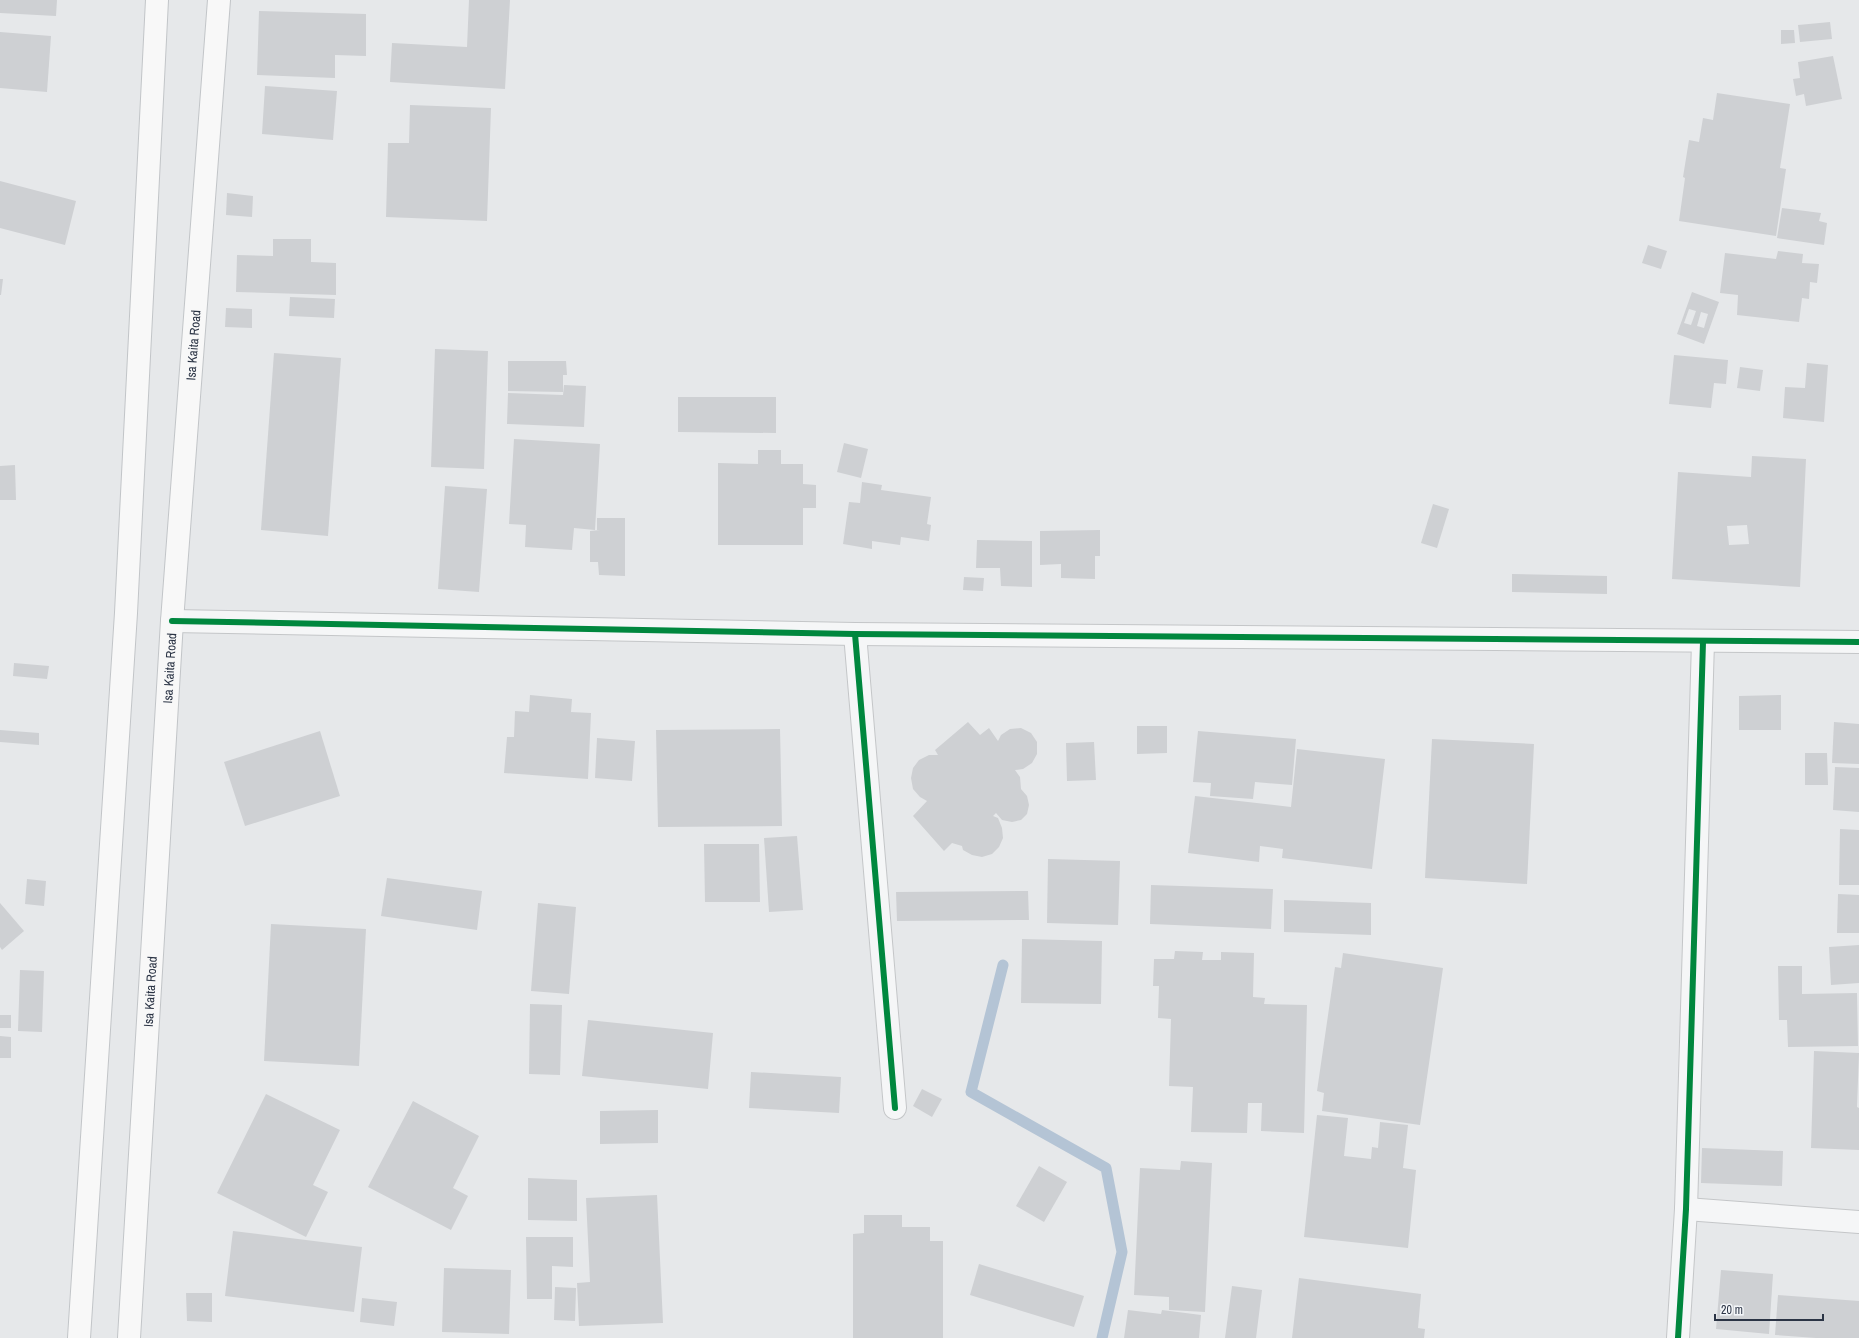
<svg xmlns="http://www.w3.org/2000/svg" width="1859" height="1338" viewBox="0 0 1859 1338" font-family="'Archivo Narrow',sans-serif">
<rect width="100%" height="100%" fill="#e6e8ea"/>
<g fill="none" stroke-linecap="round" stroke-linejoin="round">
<polyline stroke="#b4c4d5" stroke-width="11" points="1003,965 971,1092 1106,1168 1122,1252 1102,1338"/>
</g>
<g fill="#ced0d3" fill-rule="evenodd">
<polygon points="0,0 57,0 56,16 0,13"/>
<polygon points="469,0 510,0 505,89 390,82 392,43 467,47"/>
<polygon points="259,11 366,14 366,56 335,55 335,78 257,75"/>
<polygon points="1830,22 1832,39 1800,42 1798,25"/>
<polygon points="1781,30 1794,30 1795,43 1781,44"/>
<polygon points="0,32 51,36 47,92 0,88"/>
<polygon points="1833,56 1842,99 1806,106 1804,94 1796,96 1793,79 1800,78 1798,62"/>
<polygon points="265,86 337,91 333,140 262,134"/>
<polygon points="1717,93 1790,104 1780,168 1786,169 1776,236 1679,221 1685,178 1683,177 1689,140 1699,142 1703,118 1713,120"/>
<polygon points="410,105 491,108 487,221 386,217 388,143 409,143"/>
<polygon points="0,181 76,201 65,245 0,228"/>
<polygon points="227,193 253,196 252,217 226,215"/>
<polygon points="1782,208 1821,213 1819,221 1827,223 1824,245 1777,238"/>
<polygon points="273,239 311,239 311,262 336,263 336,295 236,292 237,255 273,256"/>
<polygon points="1648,245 1667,251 1661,269 1642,263"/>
<polygon points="1778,251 1803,254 1802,263 1819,264 1817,283 1810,282 1809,299 1802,298 1799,322 1737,315 1738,295 1720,293 1725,253 1776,259"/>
<polygon points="0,279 3,279 1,295 0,295"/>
<path d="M 1692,292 L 1719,302 L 1704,344 L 1677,334 ZM 1689,309 L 1696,311 L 1691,325 L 1684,323 ZM 1701,312 L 1708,314 L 1704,328 L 1697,326 Z"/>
<polygon points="290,297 335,299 334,318 289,316"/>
<polygon points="226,308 252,309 252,328 225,327"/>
<polygon points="435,349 488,351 484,469 431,467"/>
<polygon points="274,353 341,358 328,536 261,530"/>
<polygon points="1674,355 1728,360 1726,384 1714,383 1711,408 1669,404"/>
<polygon points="508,361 566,361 567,375 563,375 563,392 508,391"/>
<polygon points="1807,363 1828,365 1824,422 1783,418 1785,387 1805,388"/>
<polygon points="1740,367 1763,370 1760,391 1737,388"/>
<polygon points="564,385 586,386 584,427 507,424 508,393 563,395"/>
<polygon points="678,397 776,397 776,433 678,432"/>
<polygon points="514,439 600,444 595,530 574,528 572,550 525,547 526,525 509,524"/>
<polygon points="844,443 868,449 861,478 837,472"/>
<polygon points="758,450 781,450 781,464 803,464 803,484 816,485 816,508 803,508 803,545 718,545 718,463 758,464"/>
<path d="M 1752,456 L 1806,459 L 1800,587 L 1672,579 L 1678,472 L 1751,477 ZM 1747,525 L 1749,544 L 1729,545 L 1727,526 Z"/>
<polygon points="15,465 16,500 0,500 0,466"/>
<polygon points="862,482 882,485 881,490 931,497 927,524 931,525 929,541 901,537 900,545 872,541 872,549 843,544 849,502 860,503"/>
<polygon points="445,486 487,489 479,592 438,589"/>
<polygon points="1433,504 1449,509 1437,548 1421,543"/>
<polygon points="597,518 625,518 625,576 599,575 598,562 590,562 590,531 600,530 597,530"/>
<polygon points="1100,530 1100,556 1095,556 1095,579 1061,578 1061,564 1040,565 1040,531"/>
<polygon points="977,540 1032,541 1032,587 1001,586 1000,568 976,568"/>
<polygon points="1512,574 1607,576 1607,594 1512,592"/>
<polygon points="964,577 984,578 983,591 963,590"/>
<polygon points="14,663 49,666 47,679 13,676"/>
<polygon points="530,695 572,699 571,712 591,713 588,779 504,773 507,737 514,737 515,711 529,712"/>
<polygon points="1781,695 1781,730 1739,730 1739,696"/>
<polygon points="968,722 980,735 989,728 998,741 1001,735 1010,729 1021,728 1031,733 1037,742 1037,754 1032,763 1023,769 1015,770 1020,777 1021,789 1027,796 1029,805 1027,814 1021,820 1012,822 1002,820 996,813 993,816 998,818 1002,828 1003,838 999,847 992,854 982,857 972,855 963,850 962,846 952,843 944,851 913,816 927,801 920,797 913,789 911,778 913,768 919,760 929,755 938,755 935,750"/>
<polygon points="1834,722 1859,724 1859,764 1832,763"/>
<polygon points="1137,726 1167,726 1167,753 1137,754"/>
<polygon points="780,729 782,826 658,827 656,730"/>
<polygon points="0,730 39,733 39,745 0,742"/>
<polygon points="320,731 340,796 245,826 224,762"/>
<polygon points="1198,731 1296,739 1292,785 1255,782 1253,799 1210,796 1211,783 1193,782"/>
<polygon points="597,738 635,741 632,781 595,778"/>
<polygon points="1432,739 1534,744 1527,884 1425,878"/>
<polygon points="1094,742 1096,780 1067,781 1066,743"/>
<polygon points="1297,749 1385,759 1372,869 1282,858 1283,849 1260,846 1259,862 1188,853 1195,796 1291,807"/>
<polygon points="1805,753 1827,753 1828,785 1805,785"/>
<polygon points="1835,767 1859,768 1859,812 1833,810"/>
<polygon points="1840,829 1859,830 1859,885 1839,885"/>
<polygon points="797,836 803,910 769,912 764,838"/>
<polygon points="704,844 759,844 760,902 705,902"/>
<polygon points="1048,859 1120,861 1118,925 1047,923"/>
<polygon points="387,878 482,891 477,930 381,916"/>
<polygon points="27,879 46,881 44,906 25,904"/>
<polygon points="1151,885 1273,889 1271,929 1150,924"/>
<polygon points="1028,891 1029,920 897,921 896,892"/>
<polygon points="1838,894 1859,895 1859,933 1837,933"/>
<polygon points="1284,900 1371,903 1371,935 1284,932"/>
<polygon points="0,903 24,931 2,950 0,947"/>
<polygon points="538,903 576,907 569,994 531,991"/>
<polygon points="271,924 366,929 359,1066 264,1061"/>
<polygon points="1022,939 1102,941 1101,1004 1021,1003"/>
<polygon points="1859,945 1859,983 1831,985 1829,947"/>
<polygon points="1175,951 1203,952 1202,960 1221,960 1221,952 1254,953 1253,997 1265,998 1264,1004 1307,1005 1304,1133 1261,1131 1262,1103 1248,1103 1247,1133 1191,1132 1193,1087 1169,1086 1171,1019 1158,1018 1159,986 1153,986 1154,959 1174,959"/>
<polygon points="1343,953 1443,968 1420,1125 1322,1111 1324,1093 1317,1091 1335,967 1341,968"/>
<polygon points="1778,966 1802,966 1802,994 1857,993 1858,1046 1788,1047 1787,1020 1779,1020"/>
<polygon points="20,970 44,971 42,1032 18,1031"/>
<polygon points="530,1004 562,1005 560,1075 529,1074"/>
<rect x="0" y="1015" width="11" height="13"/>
<polygon points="588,1020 713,1033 708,1089 582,1076"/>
<polygon points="0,1036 11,1037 11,1058 0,1058"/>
<polygon points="1814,1051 1859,1053 1857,1107 1859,1108 1859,1150 1811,1148"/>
<polygon points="751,1072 841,1077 839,1113 749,1108"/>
<polygon points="922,1089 942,1099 932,1117 913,1106"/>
<polygon points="266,1094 340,1130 313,1185 328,1192 306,1237 217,1193"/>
<polygon points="413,1101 479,1136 453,1188 468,1196 451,1230 368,1187"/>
<polygon points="658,1110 658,1143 600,1144 600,1111"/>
<polygon points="1317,1115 1348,1118 1344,1156 1371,1159 1372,1147 1378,1148 1380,1122 1408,1125 1403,1168 1416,1170 1408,1248 1304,1237"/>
<polygon points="1702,1148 1783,1151 1782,1186 1701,1183"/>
<polygon points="1181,1161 1212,1163 1205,1312 1169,1310 1169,1297 1134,1295 1140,1168 1180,1170"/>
<polygon points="1039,1166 1067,1182 1044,1222 1016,1206"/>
<polygon points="528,1178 577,1180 577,1221 528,1220"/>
<polygon points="657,1195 663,1323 579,1326 577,1283 590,1282 586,1198"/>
<polygon points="864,1215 902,1215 902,1227 930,1227 930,1241 943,1241 943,1338 853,1338 853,1234 864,1233"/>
<polygon points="233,1231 362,1247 354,1312 225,1296"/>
<polygon points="526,1237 573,1237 573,1267 552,1266 552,1299 527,1299"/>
<polygon points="979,1264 1084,1296 1074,1327 970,1295"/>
<polygon points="444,1268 511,1270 509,1334 442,1332"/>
<polygon points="1721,1270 1773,1274 1769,1334 1716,1329"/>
<polygon points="1299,1278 1421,1294 1418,1328 1425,1329 1424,1338 1292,1338"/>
<polygon points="1232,1286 1262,1290 1256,1338 1225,1338"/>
<polygon points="555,1287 576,1288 575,1321 554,1320"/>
<polygon points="186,1293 212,1293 212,1322 187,1321"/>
<polygon points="1778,1295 1859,1301 1859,1338 1816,1338 1775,1335"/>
<polygon points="362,1298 397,1302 394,1326 360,1322"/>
<polygon points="1128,1310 1161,1314 1162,1310 1201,1315 1199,1338 1124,1338"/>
</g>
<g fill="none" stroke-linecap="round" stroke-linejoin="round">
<defs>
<g id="minor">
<polyline points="172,621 855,634 1859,642"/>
<polyline points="855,634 895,1108"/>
<polyline points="1686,1209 1859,1222"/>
<polyline points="1678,1338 1686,1209 1703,642"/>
</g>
<g id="primary">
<polyline points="79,1338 126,613 157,0"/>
<path id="s1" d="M 129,1338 L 172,621 L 219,0"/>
</g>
</defs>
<use href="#minor" stroke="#c4c6c8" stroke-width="24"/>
<use href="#primary" stroke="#c2c5c8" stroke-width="24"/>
<use href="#minor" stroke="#f5f6f7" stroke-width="22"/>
<use href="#primary" stroke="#f8f8f8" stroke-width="22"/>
<defs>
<g id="cycleway">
<polyline points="172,621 855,634 1859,642"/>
<polyline points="855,634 895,1108"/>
<polyline points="1678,1338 1686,1209 1703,642"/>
</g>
</defs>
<use href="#cycleway" stroke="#f4f6f9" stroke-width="8"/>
<use href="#cycleway" stroke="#00873e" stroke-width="6"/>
</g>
<g text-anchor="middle" stroke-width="3" stroke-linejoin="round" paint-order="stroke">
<g font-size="13" fill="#2b3445" stroke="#f4f6f9">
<text dy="5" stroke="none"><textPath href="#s1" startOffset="995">Isa Kaita Road</textPath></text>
<text dy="5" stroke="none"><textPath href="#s1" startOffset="671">Isa Kaita Road</textPath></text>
<text dy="5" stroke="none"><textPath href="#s1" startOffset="347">Isa Kaita Road</textPath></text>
</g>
</g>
<path d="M1715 1314v6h108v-6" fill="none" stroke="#2b3445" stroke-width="2"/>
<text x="1721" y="1314" font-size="12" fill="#2b3445" stroke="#f4f6f9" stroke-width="3" paint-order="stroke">20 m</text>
</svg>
